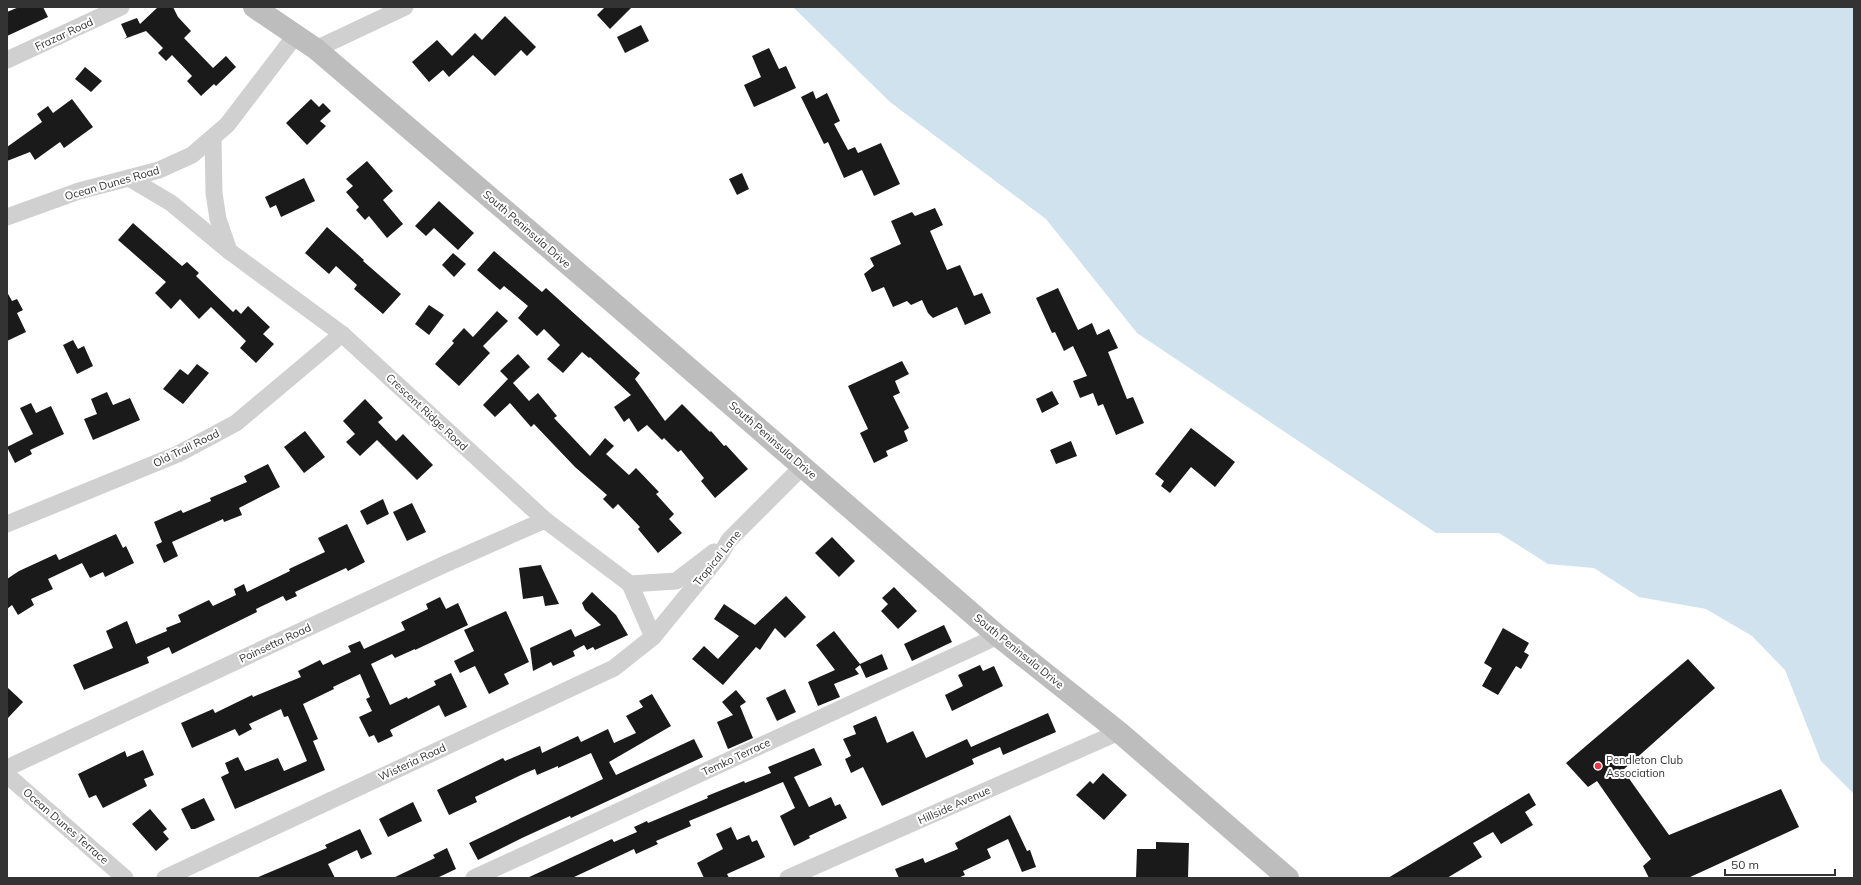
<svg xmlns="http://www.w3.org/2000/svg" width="1861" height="885" viewBox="0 0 1861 885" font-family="Mulish,sans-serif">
<rect width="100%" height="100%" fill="#fff"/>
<polygon fill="#cfe2ee" points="793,7 1854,7 1854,794 1821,761 1785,670 1752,636 1706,609 1639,597 1594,568 1548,564 1499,533 1436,533 1137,333 1046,219 890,102"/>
<g fill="#1a1a1a">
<polygon points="19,7 43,7 48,17 7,36 7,12"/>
<polygon points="158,7 173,7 178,17 191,31 184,38 213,68 226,56 236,67 216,86 214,84 201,96 187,81 192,76 172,55 166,61 158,53 163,48 146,31 124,39 127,37 121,24 137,18 140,24"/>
<polygon points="605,7 632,7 610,29 597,15"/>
<polygon points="505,16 536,47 527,56 521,50 495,76 473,55 449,77 443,70 429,82 412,62 437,40 452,56 475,33 482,40"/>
<polygon points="641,25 649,41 625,53 617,37"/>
<polygon points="769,48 779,69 786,66 796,88 754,107 744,85 761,77 752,56"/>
<polygon points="85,67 102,81 91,92 75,79"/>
<polygon points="813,91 816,99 827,93 840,121 834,124 848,150 855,147 858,153 881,143 900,184 874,196 862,170 844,178 828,142 824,144 801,97"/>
<polygon points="72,99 93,127 64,148 60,142 35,160 30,152 7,161 7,147 42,122 37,114 48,106 53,113"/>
<polygon points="311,99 319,107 323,103 331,111 320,121 326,126 307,145 286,123"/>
<polygon points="367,161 393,191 383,200 403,224 387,238 369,216 365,220 356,210 359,207 346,192 353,186 346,179"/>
<polygon points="742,173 749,189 737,195 729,179"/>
<polygon points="304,178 315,201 281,217 276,205 270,208 265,197"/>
<polygon points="439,201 474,233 458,250 434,228 426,236 415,226"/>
<polygon points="935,208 943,225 930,231 947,270 960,265 974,296 982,293 991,313 965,325 957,307 933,318 928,313 922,300 911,305 907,301 893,307 884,287 872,292 864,274 874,266 870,258 901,244 891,221 912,212 915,216"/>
<polygon points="133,223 182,266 187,262 199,273 196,276 233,312 236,309 241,314 248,306 270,327 263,334 274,344 256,363 240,348 246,341 211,307 199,319 180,299 171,309 155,293 166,282 118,240"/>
<polygon points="327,227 364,260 363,261 401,294 383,314 354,289 357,285 336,266 329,274 305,253"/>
<polygon points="494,251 542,292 546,288 640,373 635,379 665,421 682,404 710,432 711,431 724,446 726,445 748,469 715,498 701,481 704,478 681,450 678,452 664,438 662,440 647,425 638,432 629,418 624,422 614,407 631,395 590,357 589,358 582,352 563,373 547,359 560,345 544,329 537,336 518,318 528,306 504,286 500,290 477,270"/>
<polygon points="453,253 466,264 454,277 442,265"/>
<polygon points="1058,288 1078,330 1092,323 1097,335 1109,329 1118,348 1108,352 1127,399 1133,397 1144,423 1116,435 1103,404 1098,406 1093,393 1080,398 1073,381 1087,376 1073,346 1064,351 1055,332 1052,333 1036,298"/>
<polygon points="7,292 12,301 17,299 23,310 17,313 26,332 7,341"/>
<polygon points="429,305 444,315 429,335 415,324"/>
<polygon points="497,311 508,321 483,346 490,353 459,386 435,364 454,343 452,341 464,328 473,337"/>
<polygon points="73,340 78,349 84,346 93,366 77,374 63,345"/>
<polygon points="518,354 530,367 513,383 529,401 538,393 557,416 554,418 590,456 605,438 614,446 606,454 629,475 636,468 659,492 656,494 674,514 669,519 682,533 658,553 638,529 640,527 618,504 613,509 603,499 607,495 575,467 534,424 531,427 510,403 495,417 483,405 508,379 500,371"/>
<polygon points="902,361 909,374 895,381 900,393 893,396 909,428 904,431 908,441 886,451 888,456 874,463 860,433 868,429 848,386"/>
<polygon points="197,364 209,373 183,404 163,389 180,369 188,375"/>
<polygon points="1052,391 1059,404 1042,413 1036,399"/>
<polygon points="107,392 113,405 130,398 140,420 93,440 84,419 97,414 91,399"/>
<polygon points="365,399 383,418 378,422 396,441 403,434 433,465 417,480 377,440 360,456 346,442 355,434 343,421"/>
<polygon points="31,403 36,413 51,406 64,434 30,450 32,454 15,463 7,447 33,434 20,408"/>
<polygon points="1191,428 1235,462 1215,487 1191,467 1170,493 1161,486 1164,481 1155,474"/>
<polygon points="305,431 325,457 304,473 284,447"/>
<polygon points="1071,441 1077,456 1056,464 1050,450"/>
<polygon points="268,464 280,487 239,508 242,515 224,522 223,519 172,542 178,556 164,563 156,545 162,542 154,522 181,510 183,513 211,501 210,498 247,482 244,476"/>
<polygon points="383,499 389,514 367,525 360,511"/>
<polygon points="412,503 426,532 407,541 393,512"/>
<polygon points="347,524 365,562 348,571 346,568 295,592 297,596 286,601 283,596 256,609 257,612 186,647 172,654 169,647 147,657 149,663 84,690 73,665 113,648 106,631 127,621 136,644 167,631 166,628 181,622 178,615 209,600 213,606 236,595 234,589 244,584 247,592 290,571 289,569 325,552 318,538"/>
<polygon points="116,534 123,548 126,546 134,563 105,577 103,572 90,578 82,563 48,579 53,589 31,599 34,605 18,615 12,605 7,609 7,579 19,571 56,554 59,560"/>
<polygon points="832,537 855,561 839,577 815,553"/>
<polygon points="541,565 542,568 559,604 545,606 543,596 523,599 519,568"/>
<polygon points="894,587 917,611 898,629 881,611 888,604 882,598"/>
<polygon points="592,592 616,615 628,635 595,650 593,647 587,650 584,645 573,651 575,656 553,666 551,662 533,671 530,648 571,629 575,637 601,625 585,610 582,603"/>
<polygon points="786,596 806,617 785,638 775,628 760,650 756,647 723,685 692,659 704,646 718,659 739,636 714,619 724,604 755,625"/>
<polygon points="440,597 446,609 458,603 468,625 415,650 415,649 395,658 392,654 371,664 390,705 407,697 408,699 436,685 434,681 451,673 467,707 445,717 439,705 390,730 393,736 378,743 374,735 369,737 359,717 372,711 366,699 370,697 360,674 333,687 334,689 303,704 318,739 313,741 325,770 235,809 221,777 229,773 225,763 238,757 245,771 278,758 284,771 307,761 288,716 284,717 281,709 249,724 252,729 239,736 235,729 192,748 181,723 213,709 215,713 252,695 253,697 301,677 298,671 320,660 323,665 351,652 348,646 360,641 364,649 405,630 401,622 428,609 426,604"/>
<polygon points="506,611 529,662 504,674 509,684 489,694 475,666 460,673 454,661 474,651 464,630"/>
<polygon points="944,625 952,642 912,661 904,644"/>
<polygon points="1503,628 1529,643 1524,652 1529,655 1521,669 1516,666 1498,695 1482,686 1492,668 1484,663"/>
<polygon points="834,631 860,664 882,654 888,669 866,678 860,665 855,669 859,674 834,684 840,697 818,706 808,682 835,670 816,645"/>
<polygon points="1688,659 1715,688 1623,770 1669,835 1781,789 1799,827 1688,878 1649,878 1643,866 1651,859 1597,781 1588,787 1566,763"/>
<polygon points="980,665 983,671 994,666 1003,686 952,711 945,695 963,686 958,675"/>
<polygon points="7,687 23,702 7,719"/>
<polygon points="785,689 796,712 777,721 766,698"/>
<polygon points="736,690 746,702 740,706 753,738 728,749 717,722 733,715 722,702"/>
<polygon points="652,694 671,726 609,762 616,775 694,739 703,757 571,818 570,816 522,838 478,860 469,843 603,779 591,753 558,768 558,766 537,775 535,769 521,775 475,797 477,802 449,815 437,790 503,758 505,761 540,746 542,753 578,736 581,742 608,729 614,743 636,733 626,716 643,707 639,701"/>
<polygon points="1048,713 1056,732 1003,755 1000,747 972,759 974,764 882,806 863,767 851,773 845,759 851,756 843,739 856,734 853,726 876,716 887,743 913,731 926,758 967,739 971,747"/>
<polygon points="814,748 822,765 794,777 809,807 831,797 835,806 840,804 847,818 809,836 810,838 794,846 780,816 795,808 783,782 689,821 691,826 656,841 658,844 636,854 634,849 572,878 527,878 612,839 614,842 637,832 634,827 647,821 648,823 708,798 707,796 744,781 745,783 771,773 768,767"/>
<polygon points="143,750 154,775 144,779 147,786 103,808 96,795 89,798 78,774 125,751 127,757"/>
<polygon points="1103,773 1127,795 1104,820 1076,795 1090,781 1093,784"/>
<polygon points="1529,793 1536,805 1525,812 1533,825 1501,844 1493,832 1473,843 1482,857 1447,878 1388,878"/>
<polygon points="204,798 215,820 195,829 191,829 181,809"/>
<polygon points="413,802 422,821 388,837 379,819"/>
<polygon points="150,809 167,829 163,832 169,839 156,851 132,824"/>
<polygon points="1010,815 1027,851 1030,850 1036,867 1022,872 1008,839 987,849 991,858 963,871 965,875 958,878 899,878 895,869 923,858 925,863 958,849 955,843"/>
<polygon points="731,827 737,840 749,835 752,842 757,840 765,857 727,874 729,878 704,878 697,863 723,849 716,834"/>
<polygon points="360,829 372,854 361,859 357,850 328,864 335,878 256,878 327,848 325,845"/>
<polygon points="1156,842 1189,843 1188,878 1136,878 1137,849 1156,849"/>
<polygon points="447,848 456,869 437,878 393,878 435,858 433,855"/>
</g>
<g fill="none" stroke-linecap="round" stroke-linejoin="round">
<g stroke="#d0d0d0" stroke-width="17">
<polyline points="316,49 405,7"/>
<polyline points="7,60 121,7"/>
<polyline points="213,139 214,193 218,219 229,251"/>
<polyline points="129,178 171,203 229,251 342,334 545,520 630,584 676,581 714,552"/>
<polyline points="7,217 79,191 159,170 192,155 227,125 295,36"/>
<polyline points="7,524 178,454 236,423 342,334"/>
<polyline points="630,584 653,637"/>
<polyline points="7,768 443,565 545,520"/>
<polyline points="7,775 125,878"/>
<polyline points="165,878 614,668 653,637 720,555 729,540 803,466"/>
<polyline points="474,878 998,636"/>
<polyline points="788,878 1119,732"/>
</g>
<polyline stroke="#bdbdbd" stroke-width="22" points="254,7 316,49 617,306 998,636 1119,732 1288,878"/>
</g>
<circle fill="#e63946" stroke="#fff" stroke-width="1.5" cx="1598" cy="766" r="4"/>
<g text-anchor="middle" stroke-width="4" stroke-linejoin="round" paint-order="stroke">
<g font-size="11" fill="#333" stroke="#fff">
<text transform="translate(64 34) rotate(-25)" y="4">Frazar Road</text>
<text transform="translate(112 183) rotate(-16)" y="4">Ocean Dunes Road</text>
<text transform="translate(527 229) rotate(41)" y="4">South Peninsula Drive</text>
<text transform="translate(427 412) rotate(43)" y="4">Crescent Ridge Road</text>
<text transform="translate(773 440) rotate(41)" y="4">South Peninsula Drive</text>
<text transform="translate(186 448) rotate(-26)" y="4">Old Trail Road</text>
<text transform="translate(717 558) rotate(-51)" y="4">Tropical Lane</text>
<text transform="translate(275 643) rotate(-25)" y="4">Poinsetta Road</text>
<text transform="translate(1019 651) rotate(39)" y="4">South Peninsula Drive</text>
<text transform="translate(736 757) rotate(-25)" y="4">Temko Terrace</text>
<text transform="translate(412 762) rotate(-25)" y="4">Wisteria Road</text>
<text transform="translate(954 805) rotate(-24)" y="4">Hillside Avenue</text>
<text transform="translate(66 826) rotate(41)" y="4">Ocean Dunes Terrace</text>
</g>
<g font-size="11" fill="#333" stroke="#fff" text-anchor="start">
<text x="1606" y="764">Pendleton Club<tspan x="1606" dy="13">Association</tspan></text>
</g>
</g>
<rect width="1861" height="885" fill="none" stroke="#333333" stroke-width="16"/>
<path d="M1725 869v6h110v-6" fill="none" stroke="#333333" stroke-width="2"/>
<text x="1731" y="869" font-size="12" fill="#333333" stroke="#ffffff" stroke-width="3" paint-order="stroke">50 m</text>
</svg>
